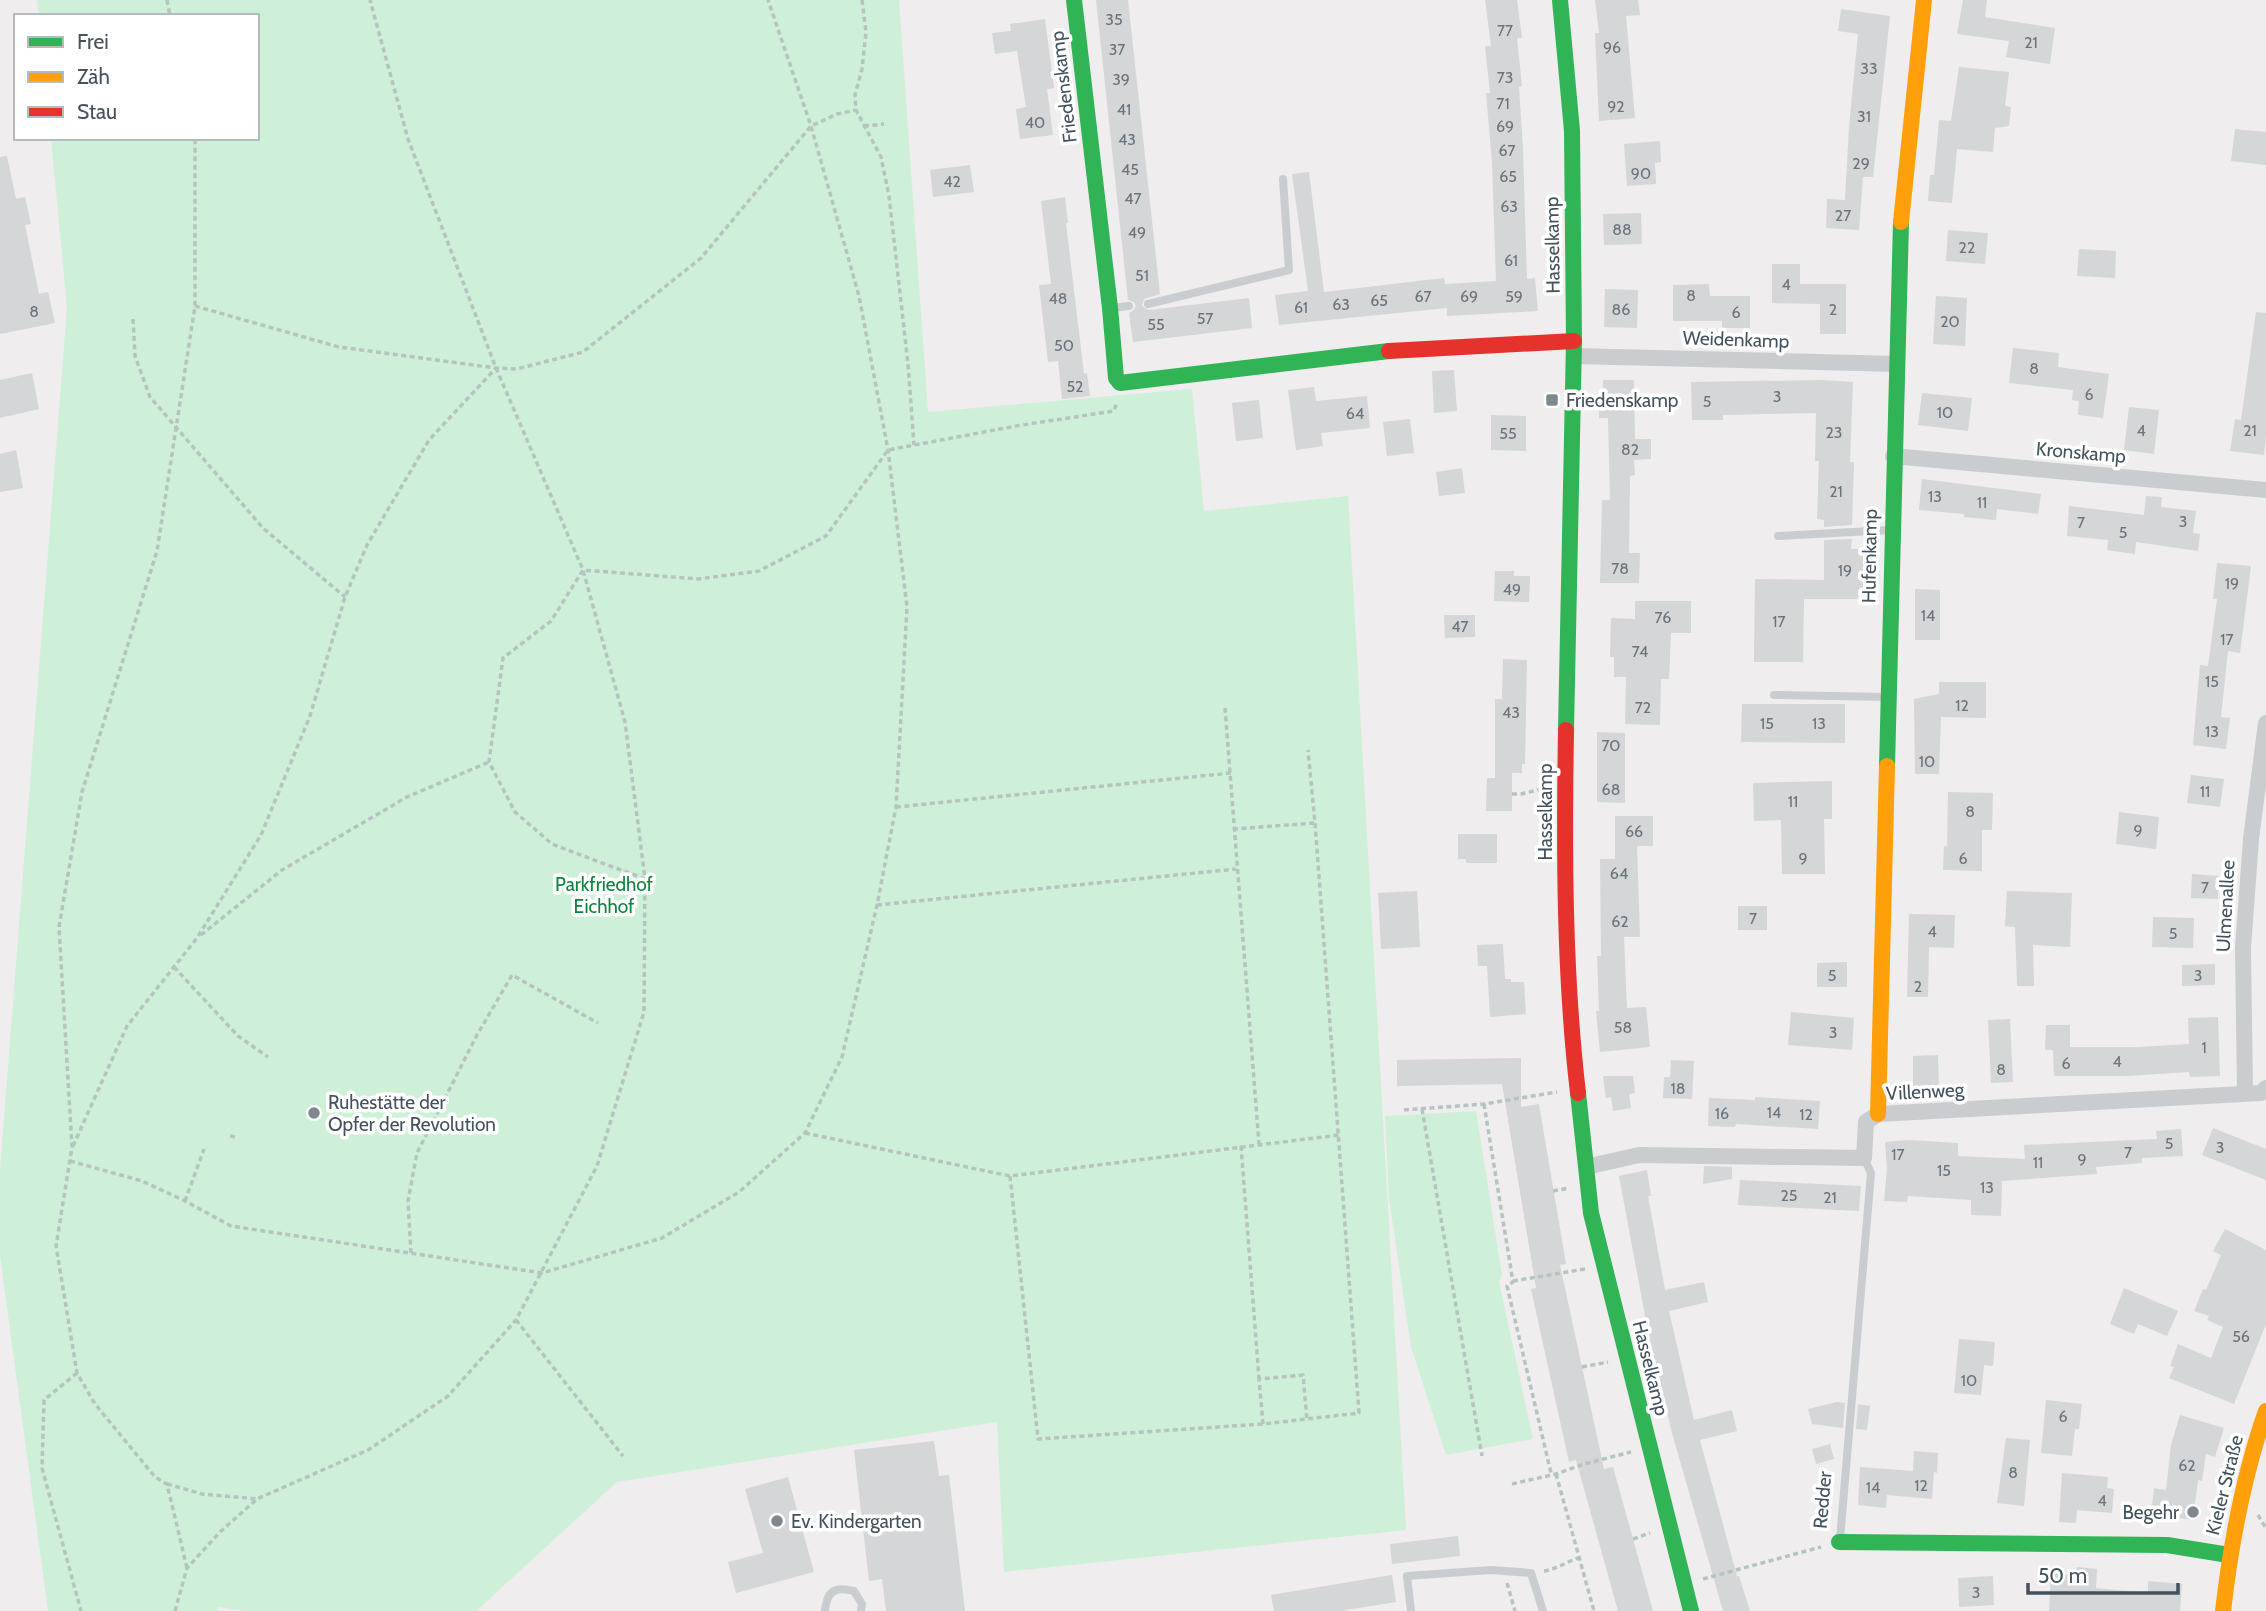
<svg xmlns="http://www.w3.org/2000/svg" width="2266" height="1611" viewBox="0 0 2266 1611" font-family="Cabin,sans-serif">
<rect width="100%" height="100%" fill="#efeded"/>
<g fill="#cff0d8">
<polygon points="37,0 899,0 928,412 1192,389 1204,511 1348,496 1406,1530 1004,1572 997,1422 617,1482 476,1611 245,1611 219,1607 217,1611 48,1611 0,1256 0,1170 67,308 51,138 257,138 257,16 39,16"/>
<polygon points="1476,1111 1502,1275 1499,1282 1533,1439 1446,1455 1411,1347 1389,1198 1385,1116"/>
</g>
<g fill="#d5d6d7">
<polygon points="1096,0 1128,0 1160,294 1144,299 1142,306 1149,310 1249,298 1252,328 1133,342 1129,313 1133,311 1136,306 1134,302 1128,300"/>
<polygon points="1485,0 1517,0 1522,38 1517,38 1522,86 1519,87 1523,149 1527,279 1535,278 1538,311 1447,316 1447,308 1279,325 1275,295 1308,291 1292,174 1309,172 1324,292 1444,278 1445,284 1496,281 1492,162 1486,93 1490,93 1485,46 1491,46"/>
<polygon points="1595,0 1638,0 1640,15 1626,16 1635,118 1599,121 1595,33 1599,33"/>
<polygon points="1963,0 1987,0 1985,17 2055,28 2050,64 2006,57 2009,41 1957,34"/>
<polygon points="1841,9 1890,16 1873,177 1863,177 1859,230 1826,228 1827,199 1845,200 1849,127 1858,34 1838,31"/>
<polygon points="1045,19 1054,88 1047,89 1053,135 1020,139 1016,109 1026,107 1017,51 995,54 992,33 1011,31 1010,24"/>
<polygon points="1959,67 2009,72 2005,106 2011,107 2009,126 1995,128 1993,152 1957,149 1952,203 1928,201 1930,175 1934,175 1939,120 1951,121"/>
<polygon points="2235,129 2266,132 2266,165 2231,161"/>
<polygon points="1660,141 1661,162 1655,163 1656,184 1627,186 1624,144"/>
<polygon points="7,156 16,199 25,197 31,224 25,225 39,294 48,292 55,323 0,334 0,157"/>
<polygon points="970,165 974,192 933,197 930,170"/>
<polygon points="1065,197 1068,223 1066,223 1084,374 1087,373 1090,396 1062,399 1058,361 1048,362 1039,285 1051,284 1041,201"/>
<polygon points="1641,213 1642,244 1604,245 1603,214"/>
<polygon points="1948,230 1988,233 1985,264 1946,261"/>
<polygon points="2079,249 2116,251 2115,278 2077,276"/>
<polygon points="1772,264 1800,264 1800,284 1846,284 1846,334 1820,334 1820,304 1772,303"/>
<polygon points="1709,284 1710,296 1750,296 1750,328 1722,328 1722,321 1673,321 1673,285"/>
<polygon points="1605,289 1638,290 1637,328 1604,327"/>
<polygon points="1936,296 1967,298 1965,346 1933,344"/>
<polygon points="2256,312 2266,313 2266,437 2264,455 2230,451 2235,419 2241,420"/>
<polygon points="2013,348 2059,353 2058,367 2109,374 2103,418 2078,415 2079,401 2072,400 2073,390 2009,383"/>
<polygon points="1454,370 1457,411 1434,413 1432,371"/>
<polygon points="32,373 39,409 0,418 0,380"/>
<polygon points="1603,380 1634,380 1635,439 1651,439 1651,459 1634,460 1635,475 1630,476 1629,553 1640,553 1639,583 1600,583 1602,500 1610,500 1608,418 1599,418 1599,400 1603,400"/>
<polygon points="1820,380 1853,382 1850,462 1854,462 1852,525 1824,527 1824,520 1817,519 1819,461 1815,461 1816,413 1723,415 1723,420 1692,420 1691,382"/>
<polygon points="1314,387 1316,401 1367,396 1370,428 1321,433 1323,446 1296,450 1288,390"/>
<polygon points="1922,393 1972,398 1968,431 1918,425"/>
<polygon points="1259,400 1263,438 1236,441 1232,403"/>
<polygon points="2129,407 2159,410 2154,454 2124,450"/>
<polygon points="1491,415 1526,416 1526,451 1491,450"/>
<polygon points="1410,419 1414,453 1387,456 1383,422"/>
<polygon points="16,450 23,488 0,492 0,454"/>
<polygon points="1462,468 1465,493 1439,496 1436,472"/>
<polygon points="1922,479 2041,494 2038,514 1997,509 1996,520 1964,517 1964,514 1919,510"/>
<polygon points="2146,496 2162,497 2161,507 2196,511 2193,533 2200,534 2198,551 2136,542 2135,554 2107,550 2108,540 2067,536 2069,506 2144,515"/>
<polygon points="1852,539 1851,549 1867,549 1867,592 1858,592 1858,599 1804,599 1803,662 1754,662 1755,579 1824,580 1824,540"/>
<polygon points="2217,563 2251,566 2240,653 2228,651 2221,717 2230,718 2226,749 2193,745 2200,665 2208,666 2217,599 2213,599"/>
<polygon points="1495,571 1514,571 1514,576 1530,576 1529,602 1494,601"/>
<polygon points="1915,589 1940,590 1940,640 1915,640"/>
<polygon points="1635,601 1691,601 1691,633 1671,633 1669,679 1661,679 1660,725 1625,724 1626,677 1614,677 1614,657 1610,657 1611,618 1635,619"/>
<polygon points="1444,615 1475,615 1475,637 1445,638"/>
<polygon points="1503,659 1527,660 1525,764 1522,764 1522,773 1512,773 1512,811 1486,811 1487,778 1495,778 1495,699 1502,699"/>
<polygon points="1939,682 1986,682 1986,718 1941,717 1939,774 1915,774 1914,699 1939,694"/>
<polygon points="1742,704 1845,704 1845,743 1741,742"/>
<polygon points="1597,732 1625,733 1625,803 1597,802"/>
<polygon points="2191,775 2224,779 2220,807 2187,803"/>
<polygon points="1832,781 1832,819 1824,819 1825,874 1782,874 1781,820 1754,821 1753,783"/>
<polygon points="1948,792 1993,793 1992,830 1982,830 1982,871 1943,870 1944,846 1947,846"/>
<polygon points="2119,812 2159,817 2156,849 2116,844"/>
<polygon points="1615,816 1653,816 1653,846 1637,846 1640,937 1624,937 1627,1008 1646,1007 1650,1047 1600,1052 1596,1011 1599,1011 1597,956 1601,956 1600,859 1615,859"/>
<polygon points="1458,834 1497,834 1497,863 1466,863 1466,859 1458,859"/>
<polygon points="2192,874 2219,876 2218,899 2191,898"/>
<polygon points="1417,891 1420,947 1381,949 1378,893"/>
<polygon points="2007,891 2072,893 2070,947 2033,945 2034,986 2017,986 2015,927 2005,926"/>
<rect x="1738" y="906" width="29" height="24"/>
<polygon points="1909,914 1955,915 1954,948 1929,947 1928,997 1907,997"/>
<polygon points="2153,917 2194,918 2193,948 2152,947"/>
<polygon points="1503,944 1505,979 1511,979 1511,982 1524,982 1526,1014 1490,1017 1487,966 1478,966 1477,945"/>
<polygon points="1847,962 1847,987 1817,987 1817,963"/>
<polygon points="2215,964 2215,985 2182,986 2182,965"/>
<polygon points="1791,1012 1854,1018 1852,1050 1788,1045"/>
<polygon points="2218,1017 2220,1076 2190,1077 2189,1072 2127,1076 2054,1076 2053,1050 2045,1050 2046,1025 2070,1025 2070,1047 2139,1047 2189,1044 2188,1018"/>
<polygon points="2010,1019 2013,1082 1991,1083 1988,1020"/>
<polygon points="1938,1055 1939,1086 1913,1086 1913,1056"/>
<polygon points="1521,1058 1521,1107 1539,1104 1566,1264 1560,1265 1604,1469 1613,1467 1653,1611 1618,1611 1576,1460 1569,1462 1531,1289 1536,1288 1502,1084 1397,1086 1397,1060"/>
<polygon points="1671,1060 1694,1061 1692,1099 1663,1098 1664,1077 1670,1077"/>
<polygon points="1603,1076 1633,1076 1635,1093 1629,1094 1631,1108 1613,1111 1611,1097 1606,1098"/>
<polygon points="1755,1097 1820,1101 1818,1129 1736,1124 1735,1127 1708,1126 1709,1098 1755,1100"/>
<polygon points="2213,1128 2266,1149 2266,1180 2202,1155"/>
<polygon points="2181,1129 2183,1156 2142,1158 2142,1163 2096,1167 2097,1174 2002,1181 2001,1216 1971,1215 1971,1200 1908,1196 1907,1202 1884,1201 1887,1168 1885,1142 1908,1140 1958,1143 1958,1156 2025,1159 2024,1145 2157,1139 2156,1131"/>
<polygon points="1704,1166 1732,1167 1732,1179 1703,1184"/>
<polygon points="1647,1170 1651,1196 1648,1196 1665,1290 1704,1282 1708,1302 1669,1311 1694,1420 1732,1410 1737,1431 1700,1440 1737,1576 1739,1576 1750,1611 1723,1611 1672,1433 1648,1332 1619,1176"/>
<polygon points="1740,1180 1861,1186 1859,1211 1738,1205"/>
<polygon points="2225,1229 2266,1250 2266,1324 2234,1404 2169,1378 2174,1367 2170,1366 2178,1344 2211,1358 2223,1327 2207,1320 2209,1316 2194,1311 2203,1289 2206,1290 2221,1255 2213,1251"/>
<polygon points="2124,1288 2178,1311 2167,1336 2138,1324 2134,1334 2110,1324"/>
<polygon points="1959,1339 1995,1342 1993,1366 1984,1365 1981,1395 1954,1393"/>
<polygon points="2046,1400 2082,1404 2079,1429 2075,1429 2072,1456 2041,1453"/>
<polygon points="1837,1402 1845,1403 1843,1428 1812,1424 1808,1409"/>
<polygon points="1858,1404 1870,1406 1867,1430 1856,1429"/>
<polygon points="2180,1415 2224,1428 2215,1457 2206,1454 2202,1481 2198,1480 2193,1520 2151,1514 2154,1488 2166,1490 2171,1445"/>
<polygon points="2006,1438 2030,1440 2024,1506 1997,1503"/>
<polygon points="934,1441 939,1476 949,1475 965,1611 886,1611 882,1579 869,1581 854,1450"/>
<polygon points="1830,1444 1834,1459 1816,1464 1812,1449"/>
<polygon points="1914,1451 1938,1453 1937,1473 1934,1472 1932,1499 1887,1495 1886,1508 1858,1505 1860,1467 1913,1471"/>
<polygon points="2062,1473 2108,1477 2107,1488 2114,1489 2112,1513 2077,1510 2076,1523 2059,1522"/>
<polygon points="788,1477 814,1572 736,1593 728,1562 763,1553 745,1489"/>
<polygon points="1458,1536 1460,1556 1392,1564 1390,1544"/>
<polygon points="2077,1567 2097,1569 2096,1588 2148,1593 2148,1581 2182,1584 2180,1611 2049,1611 2051,1573 2076,1575"/>
<polygon points="1392,1575 1396,1602 1340,1611 1274,1611 1271,1595"/>
<polygon points="1993,1576 1994,1605 1959,1607 1958,1578"/>
</g>
<g fill="none" stroke-linecap="round" stroke-linejoin="round">
<g stroke="#b5c4be" stroke-width="3.5" stroke-dasharray="5 3.5" stroke-linecap="butt">
<polyline points="167,0 170,16"/>
<polyline points="862,0 866,32 862,69 855,95 856,110 881,157 889,196 908,364 914,445"/>
<polyline points="864,126 884,124"/>
<polyline points="195,306 339,347 496,368 517,369 583,352 701,258 811,126 837,114 856,110"/>
<polyline points="133,319 135,356 150,397 263,528 345,597"/>
<polyline points="1225,708 1259,1144"/>
<polyline points="1512,794 1521,794 1546,788"/>
<polyline points="896,807 1231,773"/>
<polyline points="1233,829 1315,823"/>
<polyline points="645,879 552,844 515,812 489,762 503,658 551,621 583,570 698,579 759,571 826,536 888,450 1016,426 1114,411 1117,402"/>
<polyline points="877,905 1236,869"/>
<polyline points="201,935 282,870 407,797 489,762"/>
<polyline points="174,967 238,1036 268,1057"/>
<polyline points="1484,1104 1513,1282 1507,1286 1551,1473"/>
<polyline points="1422,1109 1482,1456"/>
<polyline points="1404,1110 1484,1104 1557,1092"/>
<polyline points="805,1133 1010,1176 1339,1135"/>
<polyline points="230,1136 236,1137"/>
<polyline points="73,1146 127,1026 197,938 261,835 310,716 345,597 367,545 429,440 496,368"/>
<polyline points="1241,1146 1259,1379"/>
<polyline points="70,1161 142,1181 185,1201 231,1226 542,1273 662,1238 739,1192 805,1133 842,1057 877,905 896,807 907,607 888,450 859,296 811,126 768,0"/>
<polyline points="1010,1176 1038,1439 1263,1424 1359,1413 1315,823 1308,750"/>
<polyline points="1553,1191 1569,1188"/>
<polyline points="185,1201 204,1149"/>
<polyline points="411,1253 408,1201 417,1153 477,1035 512,975 598,1023"/>
<polyline points="1513,1281 1585,1269"/>
<polyline points="516,1320 623,1456"/>
<polyline points="1582,1367 1608,1362"/>
<polyline points="77,1373 44,1400 42,1468 81,1611"/>
<polyline points="1263,1424 1259,1379 1303,1375 1307,1420"/>
<polyline points="1556,1474 1594,1611"/>
<polyline points="167,1484 202,1494 257,1499"/>
<polyline points="1512,1484 1556,1474 1584,1464 1631,1452"/>
<polyline points="2258,1515 2266,1528"/>
<polyline points="1633,1539 1650,1533"/>
<polyline points="187,1568 167,1484 155,1477 95,1404 77,1373 56,1246 72,1147 59,927 82,792 157,551 195,306 195,138"/>
<path d="M 1544,1571 C 1557,1569 1566,1562 1578,1558"/>
<polyline points="1703,1579 1821,1547"/>
<polyline points="1507,1583 1515,1611"/>
<polyline points="175,1611 187,1568 220,1532 257,1499 368,1450 448,1396 516,1320 597,1166 644,1012 645,879 625,722 583,570 496,368 408,139 370,0"/>
</g>
<g stroke="#c9cdcf" stroke-width="8">
<polyline points="1148,304 1289,270 1283,179"/>
<polyline points="1113,308 1129,306"/>
<polyline points="1778,536 1891,530"/>
<polyline points="1774,695 1887,697"/>
<polyline points="1840,1539 1871,1173 1864,1158"/>
<path d="M 825,1611 C 827,1591 834,1586 854,1591 L 862,1604 L 861,1611"/>
<polyline points="1411,1611 1407,1576 1491,1570 1531,1573 1543,1611"/>
</g>
<g stroke="#c9cdcf" stroke-width="16">
<polyline points="1574,356 1897,364"/>
<polyline points="1893,456 2266,490"/>
<polyline points="2245,1092 2243,948 2251,839 2266,723"/>
<polyline points="1586,1167 1639,1155 1864,1158 1866,1122 1878,1114 2261,1093 2266,1088"/>
</g>
<g stroke="#30b455" stroke-width="16">
<polyline points="1074,0 1110,308 1116,378 1120,383 1389,351"/>
<polyline points="1560,0 1572,131 1574,341 1566,730"/>
<polyline points="1887,766 1901,222"/>
<polyline points="1578,1093 1591,1213 1691,1611"/>
<polyline points="1839,1542 2167,1545 2229,1555"/>
</g>
<g stroke="#ff9f0a" stroke-width="16">
<polyline points="1901,222 1924,0"/>
<polyline points="1878,1114 1887,766"/>
<path d="M 2223,1611 C 2231,1542 2243,1476 2266,1411"/>
</g>
<g stroke="#e5322d" stroke-width="16">
<polyline points="1389,351 1574,341"/>
<path d="M 1566,730 C 1564,851 1564,973 1578,1093"/>
</g>
</g>
<g fill="#7f888f" stroke="#fff" stroke-width="2.5">
<rect x="1545" y="393" width="14" height="14" rx="3.5"/>
<circle cx="314" cy="1113" r="7"/>
<circle cx="2193" cy="1512" r="7"/>
<circle cx="777" cy="1521" r="7"/>
</g>
<g text-anchor="middle" stroke-width="7" stroke-linejoin="round" paint-order="stroke">
<g font-size="16" fill="#69747c">
<text x="1114" y="25">35</text>
<text x="1505" y="36">77</text>
<text x="2031" y="48">21</text>
<text x="1612" y="53">96</text>
<text x="1117" y="55">37</text>
<text x="1869" y="74">33</text>
<text x="1505" y="83">73</text>
<text x="1121" y="85">39</text>
<text x="1503" y="109">71</text>
<text x="1616" y="112">92</text>
<text x="1124" y="115">41</text>
<text x="1864" y="122">31</text>
<text x="1035" y="128">40</text>
<text x="1505" y="132">69</text>
<text x="1127" y="145">43</text>
<text x="1507" y="156">67</text>
<text x="1861" y="169">29</text>
<text x="1130" y="175">45</text>
<text x="1641" y="179">90</text>
<text x="1508" y="182">65</text>
<text x="952" y="187">42</text>
<text x="1133" y="204">47</text>
<text x="1509" y="212">63</text>
<text x="1843" y="221">27</text>
<text x="1622" y="235">88</text>
<text x="1137" y="238">49</text>
<text x="1967" y="253">22</text>
<text x="1511" y="266">61</text>
<text x="1142" y="281">51</text>
<text x="1786" y="290">4</text>
<text x="1691" y="301">8</text>
<text x="1423" y="302">67</text>
<text x="1469" y="302">69</text>
<text x="1514" y="302">59</text>
<text x="1058" y="304">48</text>
<text x="1379" y="306">65</text>
<text x="1341" y="310">63</text>
<text x="1301" y="313">61</text>
<text x="1621" y="315">86</text>
<text x="1833" y="315">2</text>
<text x="34" y="317">8</text>
<text x="1736" y="318">6</text>
<text x="1205" y="324">57</text>
<text x="1950" y="327">20</text>
<text x="1156" y="330">55</text>
<text x="1064" y="351">50</text>
<text x="2034" y="374">8</text>
<text x="1075" y="392">52</text>
<text x="2089" y="400">6</text>
<text x="1777" y="402">3</text>
<text x="1707" y="407">5</text>
<text x="1945" y="418">10</text>
<text x="1355" y="419">64</text>
<text x="2141" y="436">4</text>
<text x="2250" y="436">21</text>
<text x="1834" y="438">23</text>
<text x="1508" y="439">55</text>
<text x="1630" y="455">82</text>
<text x="1836" y="497">21</text>
<text x="1935" y="502">13</text>
<text x="1982" y="508">11</text>
<text x="2183" y="527">3</text>
<text x="2081" y="528">7</text>
<text x="2123" y="538">5</text>
<text x="1620" y="574">78</text>
<text x="1845" y="576">19</text>
<text x="2232" y="589">19</text>
<text x="1512" y="595">49</text>
<text x="1928" y="621">14</text>
<text x="1663" y="623">76</text>
<text x="1779" y="627">17</text>
<text x="1460" y="632">47</text>
<text x="2227" y="645">17</text>
<text x="1640" y="657">74</text>
<text x="2212" y="687">15</text>
<text x="1962" y="711">12</text>
<text x="1643" y="713">72</text>
<text x="1511" y="718">43</text>
<text x="1767" y="729">15</text>
<text x="1819" y="729">13</text>
<text x="2212" y="737">13</text>
<text x="1611" y="751">70</text>
<text x="1927" y="767">10</text>
<text x="1611" y="795">68</text>
<text x="2205" y="797">11</text>
<text x="1793" y="807">11</text>
<text x="1970" y="817">8</text>
<text x="2138" y="836">9</text>
<text x="1634" y="837">66</text>
<text x="1803" y="864">9</text>
<text x="1963" y="864">6</text>
<text x="1619" y="879">64</text>
<text x="2205" y="893">7</text>
<text x="1753" y="924">7</text>
<text x="1620" y="927">62</text>
<text x="1932" y="937">4</text>
<text x="2173" y="939">5</text>
<text x="1832" y="981">5</text>
<text x="2198" y="981">3</text>
<text x="1918" y="992">2</text>
<text x="1623" y="1033">58</text>
<text x="1833" y="1038">3</text>
<text x="2204" y="1053">1</text>
<text x="2117" y="1067">4</text>
<text x="2066" y="1069">6</text>
<text x="2001" y="1075">8</text>
<text x="1678" y="1094">18</text>
<text x="1774" y="1118">14</text>
<text x="1722" y="1119">16</text>
<text x="1806" y="1120">12</text>
<text x="2169" y="1149">5</text>
<text x="2220" y="1153">3</text>
<text x="2128" y="1158">7</text>
<text x="1898" y="1160">17</text>
<text x="2082" y="1165">9</text>
<text x="2038" y="1168">11</text>
<text x="1944" y="1176">15</text>
<text x="1987" y="1193">13</text>
<text x="1789" y="1201">25</text>
<text x="1830" y="1203">21</text>
<text x="2241" y="1342">56</text>
<text x="1969" y="1386">10</text>
<text x="2063" y="1422">6</text>
<text x="2187" y="1471">62</text>
<text x="2013" y="1478">8</text>
<text x="1921" y="1491">12</text>
<text x="1873" y="1493">14</text>
<text x="2102" y="1506">4</text>
<text x="1976" y="1598">3</text>
</g>
<g font-size="19" fill="#43525c" stroke="#fff">
<text transform="translate(1063 87) rotate(-97)" y="7">Friedenskamp</text>
<text transform="translate(1552 245) rotate(-91)" y="7">Hasselkamp</text>
<text transform="translate(1736 339) rotate(2)" y="7">Weidenkamp</text>
<text transform="translate(2081 452) rotate(5)" y="7">Kronskamp</text>
<text transform="translate(1869 556) rotate(-89)" y="7">Hufenkamp</text>
<text transform="translate(1545 812) rotate(-90)" y="7">Hasselkamp</text>
<text transform="translate(2225 906) rotate(-87)" y="7">Ulmenallee</text>
<text transform="translate(1925 1091) rotate(-3)" y="7">Villenweg</text>
<text transform="translate(1651 1368) rotate(76)" y="7">Hasselkamp</text>
<text transform="translate(2224 1485) rotate(-76)" y="7">Kieler Straße</text>
<text transform="translate(1822 1500) rotate(-85)" y="7">Redder</text>
</g>
<g font-size="19" fill="#43525c" stroke="#fff" text-anchor="start">
<text x="1566" y="407">Friedenskamp</text>
<text x="328" y="1109">Ruhestätte der<tspan x="328" dy="22">Opfer der Revolution</tspan></text>
<text x="2179" y="1519" text-anchor="end">Begehr</text>
<text x="791" y="1528">Ev. Kindergarten</text>
</g>
<g font-size="19" fill="#0c843e" stroke="#fff">
<text x="604" y="891">Parkfriedhof<tspan x="604" dy="22">Eichhof</tspan></text>
</g>
</g>
<rect x="14" y="14" width="245" height="126" fill="#ffffff" stroke="#b4babe" stroke-width="2"/>
<rect x="28" y="37" width="35" height="10" fill="#30b455" stroke="#b4babe" stroke-width="2"/>
<text x="77" y="49" font-size="21" fill="#43525c">Frei</text>
<rect x="28" y="72" width="35" height="10" fill="#ff9f0a" stroke="#b4babe" stroke-width="2"/>
<text x="77" y="84" font-size="21" fill="#43525c">Zäh</text>
<rect x="28" y="107" width="35" height="10" fill="#e5322d" stroke="#b4babe" stroke-width="2"/>
<text x="77" y="119" font-size="21" fill="#43525c">Stau</text>
<path d="M2028 1583v10h150v-10" fill="none" stroke="#43525c" stroke-width="3.5"/>
<text x="2038" y="1583" font-size="21" fill="#43525c" stroke="#ffffff" stroke-width="5" paint-order="stroke">50 m</text>
</svg>
